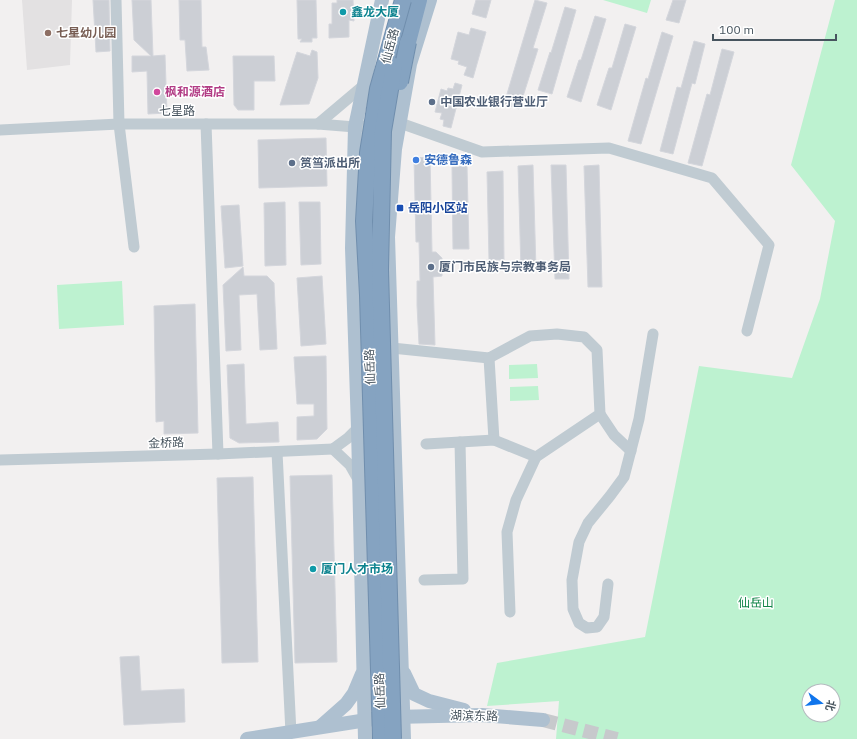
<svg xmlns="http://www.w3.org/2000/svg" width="857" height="739" viewBox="0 0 857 739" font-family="'IBM Plex Sans','Noto Sans SC',sans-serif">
<rect width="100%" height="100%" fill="#f2f0f0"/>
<polygon fill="#e3e1e2" points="22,0 72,0 70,65 27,70"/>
<g fill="#bdf2d0" fill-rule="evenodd">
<polygon points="603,0 651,0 647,13"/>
<path d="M 835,0 L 857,0 L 857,739 L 556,739 L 559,701 L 487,706 L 497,663 L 645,637 L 699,366 L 792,378 L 820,299 L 835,221 L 791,165 ZM 809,691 L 833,691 L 833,715 L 809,715 Z"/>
<polygon points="122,281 124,325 59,329 57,285"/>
<polygon points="537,364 538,378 509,379 509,365"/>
<polygon points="538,386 539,400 510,401 510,387"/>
</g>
<g fill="#cccfd5" stroke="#d4d6dc">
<polygon points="93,0 109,0 110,51 96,52"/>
<polygon points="132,0 151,0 153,56 165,55 167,113 148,114 147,71 132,72 132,56 151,56 134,40"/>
<polygon points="179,0 201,0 202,47 206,47 209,70 187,71 185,40 180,40"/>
<polygon points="297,0 316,0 317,38 312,38 312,42 300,42 302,39 298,39"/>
<polygon points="337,0 353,0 354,21 349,20 349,37 329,38 329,24 332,24 332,3 337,3"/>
<polygon points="476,0 491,0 486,18 472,14"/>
<polygon points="535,0 547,3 533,48 538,49 519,109 504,104"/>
<polygon points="673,0 686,0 679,23 666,20"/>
<polygon points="565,7 576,10 552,94 538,90 550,52 551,53"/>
<polygon points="595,16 606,19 581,102 567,97 579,60 581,60"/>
<polygon points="625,24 636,27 611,110 597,105 609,68 612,68"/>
<polygon points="471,28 486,32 473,78 464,75 467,67 458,64 459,61 451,59 458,32 469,35"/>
<polygon points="662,32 673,36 641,144 628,141 646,78 648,79"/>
<polygon points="694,41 705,44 695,84 692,83 673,154 660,151 677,87 681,88"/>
<polygon points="722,49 734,52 702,166 688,163 707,94 710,95"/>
<polygon points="312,50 317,52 318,78 309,104 280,105 297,52 310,56"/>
<polygon points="233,56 274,56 275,81 254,81 254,110 238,110 234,105"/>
<polygon points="455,83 462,85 451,128 443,126 444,120 440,119 442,113 435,112 441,89 447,91 448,88 453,89"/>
<polygon points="326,138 327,186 259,188 258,140"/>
<polygon points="430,157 432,252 436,252 442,258 442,276 433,277 435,345 419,344 417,305 417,281 420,281 419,242 416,242 414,158"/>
<polygon points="533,165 536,269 521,270 518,166"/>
<polygon points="551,165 566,165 569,279 555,279"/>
<polygon points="599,165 602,287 588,287 584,166"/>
<polygon points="467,166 469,249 453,249 452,167"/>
<polygon points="503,171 504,260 489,260 487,172"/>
<polygon points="285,202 286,265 265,266 264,203"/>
<polygon points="299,202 320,202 321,264 301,265"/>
<polygon points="239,205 243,266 225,268 221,206"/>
<polygon points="243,267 244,276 267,276 274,283 277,349 260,350 257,294 239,295 241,350 226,351 223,285"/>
<polygon points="322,276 326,344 301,346 297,278"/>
<polygon points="195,304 198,433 164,434 164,421 156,422 154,306"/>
<polygon points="326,356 327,429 317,439 297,440 297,417 314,416 314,404 297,404 294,357"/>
<polygon points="244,364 246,424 278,422 279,442 239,443 230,438 227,365"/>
<polygon points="332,475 337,662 295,663 290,476"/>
<polygon points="253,477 258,662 222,663 217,478"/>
<polygon points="139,656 141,691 184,689 185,722 124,725 120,657"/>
</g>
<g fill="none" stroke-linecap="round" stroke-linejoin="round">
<polyline stroke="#c7c9cc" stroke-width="14" stroke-dasharray="14 7" stroke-linecap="butt" points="543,720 617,739"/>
<defs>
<polyline id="highway" points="408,42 419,0"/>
</defs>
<use href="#highway" stroke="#708ead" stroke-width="18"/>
<g stroke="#c0cbd2" stroke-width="11">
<polyline points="116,0 119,124 134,247"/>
<polyline points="206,124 218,454"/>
<polyline points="318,124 363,86"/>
<polyline points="0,130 119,124 318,124 355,127 400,123 482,152 609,148 712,178 769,245 747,331"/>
<polyline points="392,348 489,358 530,336 557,334 584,337 597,350 600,414 536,457 516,500 507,532 510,612"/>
<polyline points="489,358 494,440"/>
<polyline points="600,414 614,435 631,451"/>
<polyline points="426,444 494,440 536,457"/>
<polyline points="333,449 350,465 359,481"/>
<polyline points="333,449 348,438 358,428"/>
<polyline points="277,452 291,733"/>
<polyline points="0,460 218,454 333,449"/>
<polyline points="424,580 463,579 460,442"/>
<polyline points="608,584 604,617 597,627 587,628 579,623 573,609 572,580 579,542 588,523 610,496 624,477 639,419 653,334"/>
</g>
<g stroke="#aec0d0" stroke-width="14">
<polyline points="404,673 414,694 429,701 464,710"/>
<polyline points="394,717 482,715 543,720"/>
<polyline points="320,727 346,704 354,693 362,674"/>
<polyline points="247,739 373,719"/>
<polyline points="365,739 358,428 352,248 355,127 382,0"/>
<polyline points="404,739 388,237 395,149 410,64 430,0"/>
</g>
<use href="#highway" stroke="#85a3c1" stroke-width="16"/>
<defs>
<g id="highway-bridge">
<polyline points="400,82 408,42"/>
<polyline points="381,739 368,295 364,221 368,153 378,89 403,0"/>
<polyline points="393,739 380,270 383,131 394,66"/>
</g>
</defs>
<use href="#highway-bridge" stroke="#708ead" stroke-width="18" stroke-linecap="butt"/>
<use href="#highway-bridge" stroke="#85a3c1" stroke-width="16"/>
</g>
<g fill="#0f9aa8" stroke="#fff" stroke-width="1.5">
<circle cx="343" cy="12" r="4"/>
<circle cx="313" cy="569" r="4"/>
</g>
<circle fill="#8d6e63" stroke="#fff" stroke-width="1.5" cx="48" cy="33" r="4"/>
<circle fill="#d1479c" stroke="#fff" stroke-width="1.5" cx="157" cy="92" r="4"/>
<g fill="#5c6f8a" stroke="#fff" stroke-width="1.5">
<circle cx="432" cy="102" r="4"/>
<circle cx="292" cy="163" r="4"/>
<circle cx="431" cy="267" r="4"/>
</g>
<circle fill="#3f7fe0" stroke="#fff" stroke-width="1.5" cx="416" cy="160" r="4"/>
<rect fill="#1a4fb4" stroke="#fff" stroke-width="1.5" x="396" y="204" width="8" height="8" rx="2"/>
<g text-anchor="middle" stroke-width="3" stroke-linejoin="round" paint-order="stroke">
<g font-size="12" font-weight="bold" fill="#0d838f" stroke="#fff" text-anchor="start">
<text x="351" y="16">鑫龙大厦</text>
<text x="321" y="573">厦门人才市场</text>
</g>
<g font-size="12" font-weight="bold" fill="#785e54" stroke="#fff" text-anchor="start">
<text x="56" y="37">七星幼儿园</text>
</g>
<g font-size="12" fill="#47545e" stroke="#fff">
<text transform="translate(390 46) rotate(-75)" y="4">仙岳路</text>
<text x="177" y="115">七星路</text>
<text transform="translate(370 367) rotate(-92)" y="4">仙岳路</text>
<text transform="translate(166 443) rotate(-2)" y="4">金桥路</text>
<text transform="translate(380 691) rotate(-92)" y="4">仙岳路</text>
<text transform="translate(474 716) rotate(1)" y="4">湖滨东路</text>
</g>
<g font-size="12" font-weight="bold" fill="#b23c85" stroke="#fff" text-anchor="start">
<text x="165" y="96">枫和源酒店</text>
</g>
<g font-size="12" font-weight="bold" fill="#4e5e75" stroke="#fff" text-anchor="start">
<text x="440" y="106">中国农业银行营业厅</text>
<text x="300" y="167">筼筜派出所</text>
<text x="439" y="271">厦门市民族与宗教事务局</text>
</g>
<g font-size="12" font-weight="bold" fill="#366cbe" stroke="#fff" text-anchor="start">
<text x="424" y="164">安德鲁森</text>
</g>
<g font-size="12" font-weight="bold" fill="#164399" stroke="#fff" text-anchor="start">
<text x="408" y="212">岳阳小区站</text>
</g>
<g font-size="12" fill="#138549" stroke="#fff">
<text x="756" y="607">仙岳山</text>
</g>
</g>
<g transform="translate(821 703) rotate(105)"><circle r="19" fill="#ffffff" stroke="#b5bbbf"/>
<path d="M0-3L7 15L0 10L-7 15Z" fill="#1075ec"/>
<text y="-6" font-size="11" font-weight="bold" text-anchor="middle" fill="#47545e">北</text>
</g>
<path d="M713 34v6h123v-6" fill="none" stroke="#47545e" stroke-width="2"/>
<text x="719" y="34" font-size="12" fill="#47545e" stroke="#ffffff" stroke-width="3" paint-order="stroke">100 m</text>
</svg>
